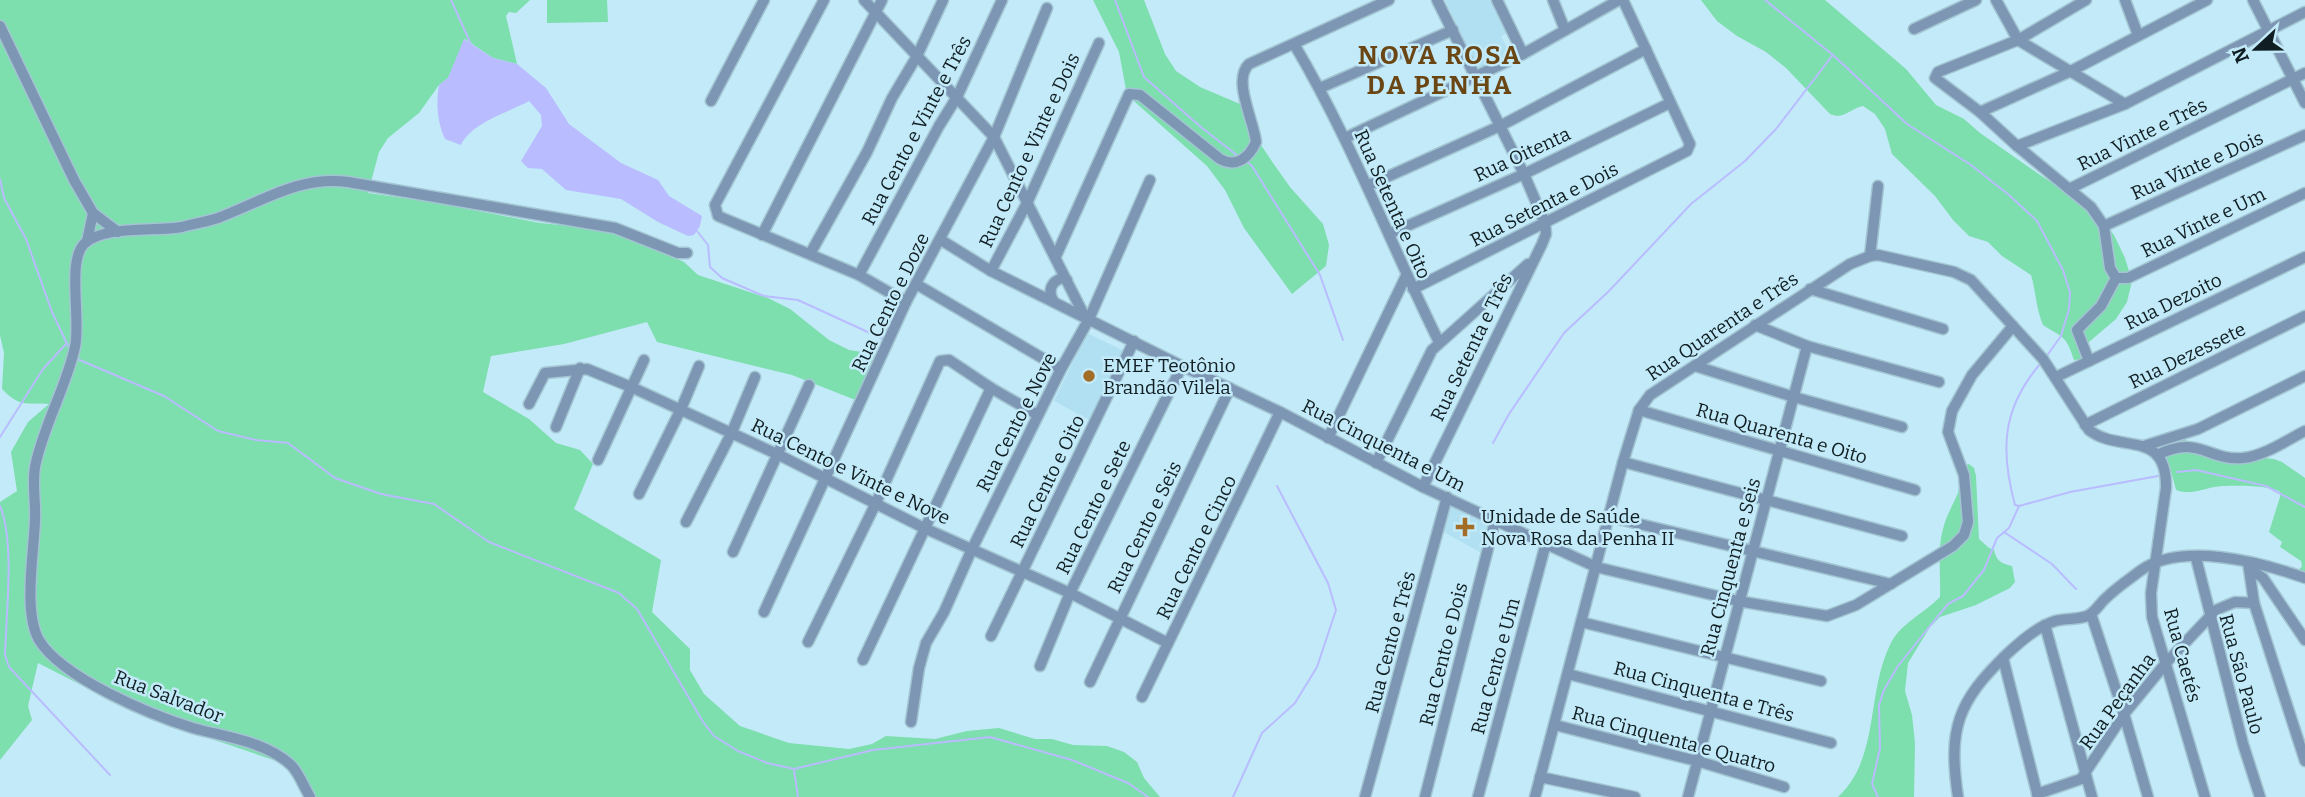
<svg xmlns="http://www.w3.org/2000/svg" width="2305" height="797" viewBox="0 0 2305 797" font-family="Bitter,serif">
<rect width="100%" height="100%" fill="#c3eaf8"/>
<g fill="#b0e0f1">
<polygon points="1445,0 1491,0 1507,33 1501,36 1510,54 1478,69"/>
<polygon points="1087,333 1124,351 1091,421 1054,401"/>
<polygon points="1448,505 1488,524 1483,554 1442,531"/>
</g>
<g fill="#7ddeae">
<path d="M 0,0 L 530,0 L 516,13 L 509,12 L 506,16 L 517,64 L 493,58 L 465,39 L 448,78 L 439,85 L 419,113 L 388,138 L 379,152 L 368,193 L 432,202 L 540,223 L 570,226 L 573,221 L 637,241 L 684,262 L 698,275 L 768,298 L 790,309 L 829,340 L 849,350 L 881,355 L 858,401 L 792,375 L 657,342 L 647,322 L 564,344 L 491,356 L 483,392 L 529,419 L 556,443 L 580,450 L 593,464 L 574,509 L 661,560 L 652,612 L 690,649 L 690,670 L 704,694 L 740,726 L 789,743 L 849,749 L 872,744 L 886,736 L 935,739 L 967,731 L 999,728 L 1035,739 L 1052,739 L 1073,745 L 1107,746 L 1124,752 L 1137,762 L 1144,778 L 1160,797 L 306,797 L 294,767 L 138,714 L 38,663 L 28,706 L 32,720 L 0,760 L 0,502 L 17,491 L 11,452 L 28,422 L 49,404 C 26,403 19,407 2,389 L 4,353 L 0,335 Z"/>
<polygon points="547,0 607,0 608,22 547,23"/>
<polygon points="1093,0 1144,0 1165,54 1176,71 1200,87 1240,104 1249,118 1255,136 1273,163 1290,187 1323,224 1329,245 1326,266 1292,294 1244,228 1225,190 1207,166 1127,95 1119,52"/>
<path d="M 1701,0 L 1825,0 L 1906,69 L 1936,105 L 1964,119 L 1980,133 L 2043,177 L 2092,207 L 2114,235 L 2125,258 L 2132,281 L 2127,302 L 2116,319 L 2089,342 L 2083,359 L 2074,360 C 2066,335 2063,338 2043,325 C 2036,308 2036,292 2031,275 L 2002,256 L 1988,242 L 1969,236 L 1953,220 L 1935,196 L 1892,154 L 1885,129 L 1875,114 L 1863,106 C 1849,109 1844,120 1830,114 L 1786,68 L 1766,52 L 1737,36 L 1717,21 Z"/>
<path d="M 2178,438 L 2185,439 L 2189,449 L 2274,459 L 2282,462 L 2305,478 L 2305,575 L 2299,570 L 2302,566 L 2301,561 L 2280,547 L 2282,542 L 2269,532 L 2280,497 L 2280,492 C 2270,485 2227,485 2214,487 C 2200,490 2190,495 2176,490 L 2170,467 L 2160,446 L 2161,442 Z"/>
<path d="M 1969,464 L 1974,468 L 1976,476 L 1979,539 L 1989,548 L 1994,550 C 1997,561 2000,563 2012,566 L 2015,582 L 2010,588 L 1976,605 L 1940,617 L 1930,627 L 1908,663 L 1905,691 L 1912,715 L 1915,743 L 1914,797 L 1838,797 C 1880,758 1866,694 1890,645 C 1900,623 1924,614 1940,597 C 1941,574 1937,551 1943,529 C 1946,516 1953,505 1958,493 C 1961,482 1956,468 1969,464 Z"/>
</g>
<path fill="#b9bcff" d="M 464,39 L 493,58 L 517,64 L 546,88 L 569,124 L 621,163 L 658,180 L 669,196 L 702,216 L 700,226 L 694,235 L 688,236 L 658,222 L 621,199 L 566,190 L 542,169 L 528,168 L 521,161 L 542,126 L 541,115 L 529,101 C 509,112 471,123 461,145 L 445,139 C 437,121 436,104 439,85 L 448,78 Z"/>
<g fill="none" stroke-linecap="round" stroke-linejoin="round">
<g stroke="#b9bcff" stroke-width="2">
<polyline points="451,0 470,42"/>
<polyline points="1115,0 1144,77 1202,128 1238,156"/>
<polyline points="1765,0 1833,55 1907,124 1971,165 2009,195 2037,221 2063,270 2070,292 2069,309 2061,336 2046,357"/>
<polyline points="1246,161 1252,166 1320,275 1343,340"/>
<polyline points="0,179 4,198 26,239 52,312 70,350"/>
<polyline points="697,231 708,245 710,267 722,278 764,296 798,300 883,339"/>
<polyline points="75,358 164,396 218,431 256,440 288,443 335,478 381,494 434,504 489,542 619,593 637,609 703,722 714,736 738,751 767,763 794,769 873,750 990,737 1072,760 1128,783 1148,797"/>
<polyline points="0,437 43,369 66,344"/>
<polyline points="1493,443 1509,414 1564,333 1609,291 1691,204 1745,161 1776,129 1832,56"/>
<polyline points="2177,472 2196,470 2266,486 2305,507"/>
<path d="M 0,506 C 15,542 6,614 5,655 L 9,667 L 110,775"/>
<path d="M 2019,506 L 2015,505 C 2000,450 2002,409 2040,364"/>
<polyline points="2004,532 2052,564 2076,589"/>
<polyline points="794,770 798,797"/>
<polyline points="1233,797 1262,733 1295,703 1317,667 1336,610 1328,583 1277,486"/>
<polyline points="1878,797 1872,784 1880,748 1879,705 1884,690 1898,666 1930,626 1948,604 1963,596 1984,570 1997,538 2009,528 2019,506 2070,492 2158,476"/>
</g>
<defs>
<g id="minor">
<polyline points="824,0 715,205 718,216 859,275 906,302"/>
<polyline points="864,0 994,137 1085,317"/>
<polyline points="1497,0 1523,54"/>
<polyline points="1553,0 1565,30"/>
<polyline points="1996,0 2018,40 2125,104"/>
<polyline points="2086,0 2018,40 1938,72 1935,78 1980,112 2017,146 2091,207 2104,226 2110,268 2116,278"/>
<polyline points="2125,0 2138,35"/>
<polyline points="2253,0 2305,103"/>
<polyline points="0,26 74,180 93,213 118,232"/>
<polyline points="1914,29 1976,0"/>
<path d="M 1294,44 C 1351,140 1390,243 1439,342"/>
<polyline points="1320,88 1453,30"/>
<polyline points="711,101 764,0"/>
<polyline points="1980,112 2069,72 2207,0"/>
<polyline points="1345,138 1523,54 1619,0"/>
<polyline points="2017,146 2125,104 2305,12"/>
<polyline points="1367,186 1500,126 1646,49"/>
<polyline points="2069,189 2305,73"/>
<polyline points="2104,226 2305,135"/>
<polyline points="1389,234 1524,174 1670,103"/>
<polyline points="762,235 882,0"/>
<polyline points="941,240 991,271 1182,366 1280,412 1423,487 1596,567 1738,601 1827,616 1856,605 1953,546 1964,535 1968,522 1964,475 1948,432 1952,411 1972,375 2013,326"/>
<polyline points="87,241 93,213"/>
<polyline points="810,254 867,152 892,98 917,56 943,0"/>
<path d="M 1056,256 L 1129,94 L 1140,95 L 1220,159 C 1236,168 1249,158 1256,142 C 1254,121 1232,80 1249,64 L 1389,0"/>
<polyline points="1870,256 1878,186"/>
<polyline points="991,271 1028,201 1099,43"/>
<polyline points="859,275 939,126 957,97 1002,0"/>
<polyline points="2116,278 2128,278 2305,193"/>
<polyline points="916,284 1061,369"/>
<polyline points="1413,289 1687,151 1690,144 1688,140 1623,0"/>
<polyline points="1810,289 1943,329"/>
<path d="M 1054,302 C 1047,291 1051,281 1063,278 L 1067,280"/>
<polyline points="1755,325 1807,346 1939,382"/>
<polyline points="2089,361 2077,330 2101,306 2116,278"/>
<polyline points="1695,366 1794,397 1902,427"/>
<polyline points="2056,377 2305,257"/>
<polyline points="529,404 545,373 587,369 631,387 779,455 924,528 1070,593 1168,643"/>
<polyline points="1639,410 1915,490"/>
<polyline points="2085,425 2305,316"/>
<polyline points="556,427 580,368"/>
<polyline points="1328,438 1406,276"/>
<polyline points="2144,446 2198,429 2305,376"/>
<path d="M 2157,455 C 2199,434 2207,461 2243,458 C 2264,456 2287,440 2305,431"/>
<polyline points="598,460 644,360"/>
<polyline points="1623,462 1902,536"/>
<polyline points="1376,463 1432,350 1528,264"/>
<polyline points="1423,487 1542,244 1546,234 1545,223 1524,174 1437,0"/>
<polyline points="639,494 681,409 699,366"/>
<polyline points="1610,517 1891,584"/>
<polyline points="686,522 732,432 755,377"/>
<polyline points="733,552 809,385"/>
<polyline points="2196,558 2243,744 2260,797"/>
<polyline points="2248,562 2254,603 2305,761"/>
<polyline points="2249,568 2263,578 2305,640"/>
<polyline points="764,612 906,302 994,137 1047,8"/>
<polyline points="2091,614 2124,714 2148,797"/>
<polyline points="1581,622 1821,681"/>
<polyline points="2045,625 2092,797"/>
<polyline points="991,636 1134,341"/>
<polyline points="808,642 875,505 940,361 949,360 991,388 1038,415"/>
<polyline points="2003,658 2038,797"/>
<polyline points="863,660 991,388"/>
<polyline points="1040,666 1070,593 1182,366"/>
<polyline points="1568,674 1831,743"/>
<polyline points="1090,682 1230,388"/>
<polyline points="1142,697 1280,412"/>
<polyline points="911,722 919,668 926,643 944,612 972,549 1061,369 1089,319 1150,180"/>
<polyline points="1555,725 1697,761 1784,787"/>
<polyline points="1540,777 1635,797"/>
<polyline points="2037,794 2081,779 2124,714 2166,663 2216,610 2235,602 2254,603"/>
<path d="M 310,797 C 304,787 299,773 291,765 C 265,741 225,737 193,728 C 151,715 62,678 39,640 C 23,612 34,552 35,520 C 36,502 32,485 35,467 C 43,426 66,388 75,347 C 81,320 67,261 84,244 C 103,225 156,232 182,227 C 193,224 206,222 218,218 C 261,202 300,175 348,182 L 615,228 L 678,253 L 687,253"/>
<polyline points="1365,797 1447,497"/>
<polyline points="1425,797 1495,521"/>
<polyline points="1478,797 1546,543"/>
<path d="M 1535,797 L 1623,462 L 1639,410 L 1650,395 L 1850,264 L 1870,256 L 1878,255 L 1954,272 L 1971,280 L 2043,359 L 2089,430 C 2120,454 2167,428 2166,488 L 2151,593 L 2152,617 L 2205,797"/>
<polyline points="1688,797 1807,346"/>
<path d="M 1958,797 C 1948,729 1957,702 2007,654 C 2021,641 2037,627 2055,621 C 2065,618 2077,620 2087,616 C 2095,613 2100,603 2106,598 C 2116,588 2128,580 2140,571 C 2181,541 2260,562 2305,578"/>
</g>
</defs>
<use href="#minor" stroke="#a3c5d2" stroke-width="13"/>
<use href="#minor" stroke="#7c96b4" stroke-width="10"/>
</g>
<g fill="#a26d27" stroke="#c3eaf8" stroke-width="2.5">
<circle cx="1089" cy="376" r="7"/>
<path d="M1461.5 516.5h7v7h7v7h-7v7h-7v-7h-7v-7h7z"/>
</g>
<g text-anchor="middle" stroke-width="5" stroke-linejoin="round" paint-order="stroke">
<g font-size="19" fill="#101e23" stroke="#c3eaf8">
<text transform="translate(916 130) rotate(-62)" y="7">Rua Cento e Vinte e Três</text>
<text transform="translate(2142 134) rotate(-26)" y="7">Rua Vinte e Três</text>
<text transform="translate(1029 150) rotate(-65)" y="7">Rua Cento e Vinte e Dois</text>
<text transform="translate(1522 154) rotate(-25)" y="7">Rua Oitenta</text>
<text transform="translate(2197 165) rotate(-24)" y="7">Rua Vinte e Dois</text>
<text transform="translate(1393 204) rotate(66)" y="7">Rua Setenta e Oito</text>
<text transform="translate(1544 204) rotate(-27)" y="7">Rua Setenta e Dois</text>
<text transform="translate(2203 222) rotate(-26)" y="7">Rua Vinte e Um</text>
<text transform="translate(2173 301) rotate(-26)" y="7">Rua Dezoito</text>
<text transform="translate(890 302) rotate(-64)" y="7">Rua Cento e Doze</text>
<text transform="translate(1722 326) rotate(-34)" y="7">Rua Quarenta e Três</text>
<text transform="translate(1471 347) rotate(-64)" y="7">Rua Setenta e Três</text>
<text transform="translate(2187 355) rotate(-26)" y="7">Rua Dezessete</text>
<text transform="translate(1016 422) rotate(-63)" y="7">Rua Cento e Nove</text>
<text transform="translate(1782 433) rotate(16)" y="7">Rua Quarenta e Oito</text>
<text transform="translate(1384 445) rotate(27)" y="7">Rua Cinquenta e Um</text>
<text transform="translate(851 471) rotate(26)" y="7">Rua Cento e Vinte e Nove</text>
<text transform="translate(1047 481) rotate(-64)" y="7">Rua Cento e Oito</text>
<text transform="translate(1093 507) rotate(-64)" y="7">Rua Cento e Sete</text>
<text transform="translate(1144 527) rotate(-64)" y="7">Rua Cento e Seis</text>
<text transform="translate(1196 547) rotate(-64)" y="7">Rua Cento e Cinco</text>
<text transform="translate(1730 567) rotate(-75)" y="7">Rua Cinquenta e Seis</text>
<text transform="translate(1390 642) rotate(-75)" y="7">Rua Cento e Três</text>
<text transform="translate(1443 654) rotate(-76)" y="7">Rua Cento e Dois</text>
<text transform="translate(2183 655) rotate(75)" y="7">Rua Caetés</text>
<text transform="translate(1495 666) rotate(-75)" y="7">Rua Cento e Um</text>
<text transform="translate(2242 674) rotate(75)" y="7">Rua São Paulo</text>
<text transform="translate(1704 691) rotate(15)" y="7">Rua Cinquenta e Três</text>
<text transform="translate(169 696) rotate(21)" y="7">Rua Salvador</text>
<text transform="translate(2117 701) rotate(-54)" y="7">Rua Peçanha</text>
<text transform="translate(1674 739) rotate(15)" y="7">Rua Cinquenta e Quatro</text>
</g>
<g font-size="19" fill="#101e23" stroke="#c3eaf8" text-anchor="start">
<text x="1103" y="372">EMEF Teotônio<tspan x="1103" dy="22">Brandão Vilela</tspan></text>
<text x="1481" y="523">Unidade de Saúde<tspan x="1481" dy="22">Nova Rosa da Penha II</tspan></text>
</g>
<g font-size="26" font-weight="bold" letter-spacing="2" fill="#6b4615" stroke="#c3eaf8">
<text x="1440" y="64">NOVA ROSA<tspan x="1440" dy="30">DA PENHA</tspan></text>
</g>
</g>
<g transform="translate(2256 49) rotate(248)" stroke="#c3eaf8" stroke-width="5" paint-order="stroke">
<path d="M0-5L12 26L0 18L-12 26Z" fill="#101e23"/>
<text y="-10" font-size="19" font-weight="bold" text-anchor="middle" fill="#101e23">N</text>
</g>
</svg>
